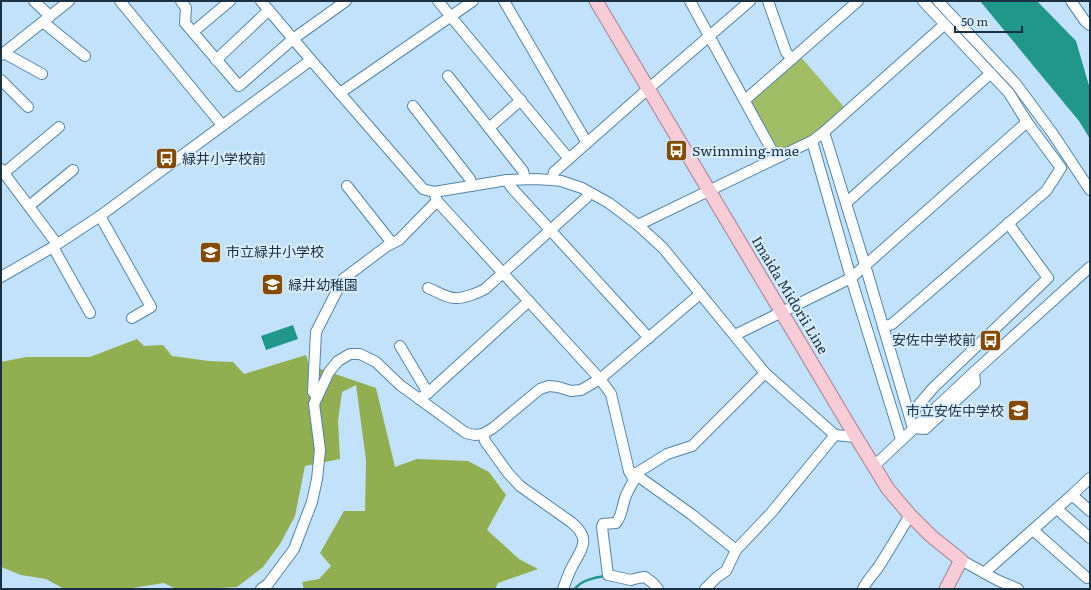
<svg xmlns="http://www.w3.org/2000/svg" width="1091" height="590" viewBox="0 0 1091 590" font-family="Literata,'Noto Sans JP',serif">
<rect width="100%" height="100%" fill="#c2e1fb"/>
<polygon fill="#a1bd66" points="800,56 845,108 823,128 811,136 781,150 777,148 752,103 754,96"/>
<polygon fill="#91ae50" points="137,339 144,346 163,345 172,356 209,361 233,362 244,374 306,355 309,365 376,388 395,467 417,459 468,461 489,472 506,495 487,530 519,559 538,569 498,583 495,589 304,589 302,582 319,579 331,566 320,553 344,511 365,511 366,460 356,385 342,392 338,421 340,459 305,466 295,516 280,544 263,567 237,587 202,589 176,589 164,583 126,589 64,589 46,579 21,575 1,567 1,362 26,357 90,357"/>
<g fill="#21978b">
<polygon points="980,1 1037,1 1076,41 1090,89 1090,139 1079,121"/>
<polygon points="293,325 298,339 266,350 261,336"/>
</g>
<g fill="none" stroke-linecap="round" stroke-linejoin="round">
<path stroke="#21978b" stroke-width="2.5" d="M 575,589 C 580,581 595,577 605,576 L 604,574"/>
<defs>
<g id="minor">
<polyline points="34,1 50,16"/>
<polyline points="120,1 222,125"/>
<polyline points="181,1 186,8 185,23 239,86 293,39 346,1"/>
<polyline points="261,1 311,60 423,189 434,192 507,180 534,179 552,180 561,181 582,188 609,203 638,225 663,248 765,373 835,435 856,437"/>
<polyline points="438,1 569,159"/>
<polyline points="504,1 587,143"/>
<polyline points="690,1 776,158"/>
<polyline points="768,1 786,52 792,59"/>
<polyline points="938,1 1016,84 1053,134 1090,190"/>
<polyline points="1071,1 1085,21 1090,25"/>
<polyline points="43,22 85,56"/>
<polyline points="193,32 230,1"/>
<polyline points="4,53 42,74"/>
<polyline points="1,55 69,1"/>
<polyline points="216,60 269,10"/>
<polyline points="448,76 523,171 525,179"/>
<polyline points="1,80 28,107"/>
<polyline points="340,93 473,1"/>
<polyline points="745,100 858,1"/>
<polyline points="413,106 470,179 472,186"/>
<polyline points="489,128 521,100"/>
<polyline points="824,132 865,265 913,428 925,429 975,383 974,372"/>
<polyline points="812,141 851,278 901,439"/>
<polyline points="1,169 57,244"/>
<polyline points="4,173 59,127"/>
<polyline points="507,180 511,187 649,338"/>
<polyline points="552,180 554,172 648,89 750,1"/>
<polyline points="347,186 392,243"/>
<path d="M 434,192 L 437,201 L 600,379 L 611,394 L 629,471 L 634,480 C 631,486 627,492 625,498 C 622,507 622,516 616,523 L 603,524 L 602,527 L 608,575 L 631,580 L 638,578 L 645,577 L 653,583 L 658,589"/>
<polyline points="846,203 991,73"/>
<polyline points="29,206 73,170"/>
<polyline points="100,216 151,307 132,318"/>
<polyline points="638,225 812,141 824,132 945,24"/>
<polyline points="53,247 90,313"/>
<polyline points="1,277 53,247 100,216 311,60"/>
<path d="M 428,288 C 436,291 446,298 455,298 C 462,299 478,293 485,289 L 586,198 L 590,193"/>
<polyline points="883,327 892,324 1046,191 1061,168 1027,122 1009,93 923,1"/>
<polyline points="735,335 851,278 1027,122"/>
<polyline points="400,346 428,393"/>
<polyline points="317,397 313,392 316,332 343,279 387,246 399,240 437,201"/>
<polyline points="419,399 428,393 529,301"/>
<polyline points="910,415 933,388 1048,278 1008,223"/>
<path d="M 483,434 L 485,441 L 508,473 L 520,486 L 571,522 C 591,538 583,547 573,565 C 569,572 566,581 563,589"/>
<polyline points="874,466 974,372 1090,267"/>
<polyline points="629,471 635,474 667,454 692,446 765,373"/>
<polyline points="635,474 691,514 736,550"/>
<polyline points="1072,495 1090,511"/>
<polyline points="1057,509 1090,538"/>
<polyline points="1033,530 1087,578"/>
<polyline points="961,560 997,580 1018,589"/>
<polyline points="984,573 1072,495 1090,478"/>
<polyline points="261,589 268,584 294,549 312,502 317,479 320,450 314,404 329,372 338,361 350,354 360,354 376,362 400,385 466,433 475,435 483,434 493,428 540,389 549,386 558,387 571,391 581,390 600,379 700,294"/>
<polyline points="705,589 717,577 726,571 736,550 771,513 835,435"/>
<path d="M 863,589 C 867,580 874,574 879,566 C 890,549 900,532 910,515"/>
</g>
<polyline id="major" points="596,1 856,437 888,489 910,515 931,536 961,560 946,589"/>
</defs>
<use href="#minor" stroke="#5385ad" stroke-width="12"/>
<use href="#major" stroke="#a77f90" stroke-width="15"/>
<use href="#minor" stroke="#fff" stroke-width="10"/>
<use href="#major" stroke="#f7ccd6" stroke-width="13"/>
</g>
<defs>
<symbol id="bus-square" viewBox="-11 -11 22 22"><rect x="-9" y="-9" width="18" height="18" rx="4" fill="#844b00" stroke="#d8edfe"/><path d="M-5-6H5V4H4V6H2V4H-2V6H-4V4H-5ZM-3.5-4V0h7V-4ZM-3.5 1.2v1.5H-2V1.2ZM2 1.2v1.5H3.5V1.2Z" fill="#fff"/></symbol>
<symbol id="school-square" viewBox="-11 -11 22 22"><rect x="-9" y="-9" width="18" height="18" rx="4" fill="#844b00" stroke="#d8edfe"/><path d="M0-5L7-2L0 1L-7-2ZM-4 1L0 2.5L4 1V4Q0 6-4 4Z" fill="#fff"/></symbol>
</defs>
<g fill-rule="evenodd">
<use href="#bus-square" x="664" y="138" width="25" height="25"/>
<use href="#bus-square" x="154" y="146" width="25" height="25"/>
<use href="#school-square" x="198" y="240" width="25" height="25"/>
<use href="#school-square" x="260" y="272" width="25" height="25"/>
<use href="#bus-square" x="978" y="328" width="25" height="25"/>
<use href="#school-square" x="1006" y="398" width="25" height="25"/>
</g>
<g text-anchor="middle" stroke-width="4" stroke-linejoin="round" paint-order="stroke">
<g font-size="14" fill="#1b3041" stroke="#d8edfe" text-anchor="start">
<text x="692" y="156">Swimming-mae</text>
<text x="182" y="164">緑井小学校前</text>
<text x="226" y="257">市立緑井小学校</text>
<text x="288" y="290">緑井幼稚園</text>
<text x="976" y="345" text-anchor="end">安佐中学校前</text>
<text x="1004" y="416" text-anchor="end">市立安佐中学校</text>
</g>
<g font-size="14" fill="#1b3041" stroke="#d8edfe">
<text transform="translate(790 295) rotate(59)" y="5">Imaida Midorii Line</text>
</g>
</g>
<rect width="1091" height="590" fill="none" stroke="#1b3041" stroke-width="4"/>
<path d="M955 26v6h67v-6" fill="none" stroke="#1b3041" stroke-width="2"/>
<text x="961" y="26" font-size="12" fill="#1b3041" stroke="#d8edfe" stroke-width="3" paint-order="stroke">50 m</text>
</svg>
